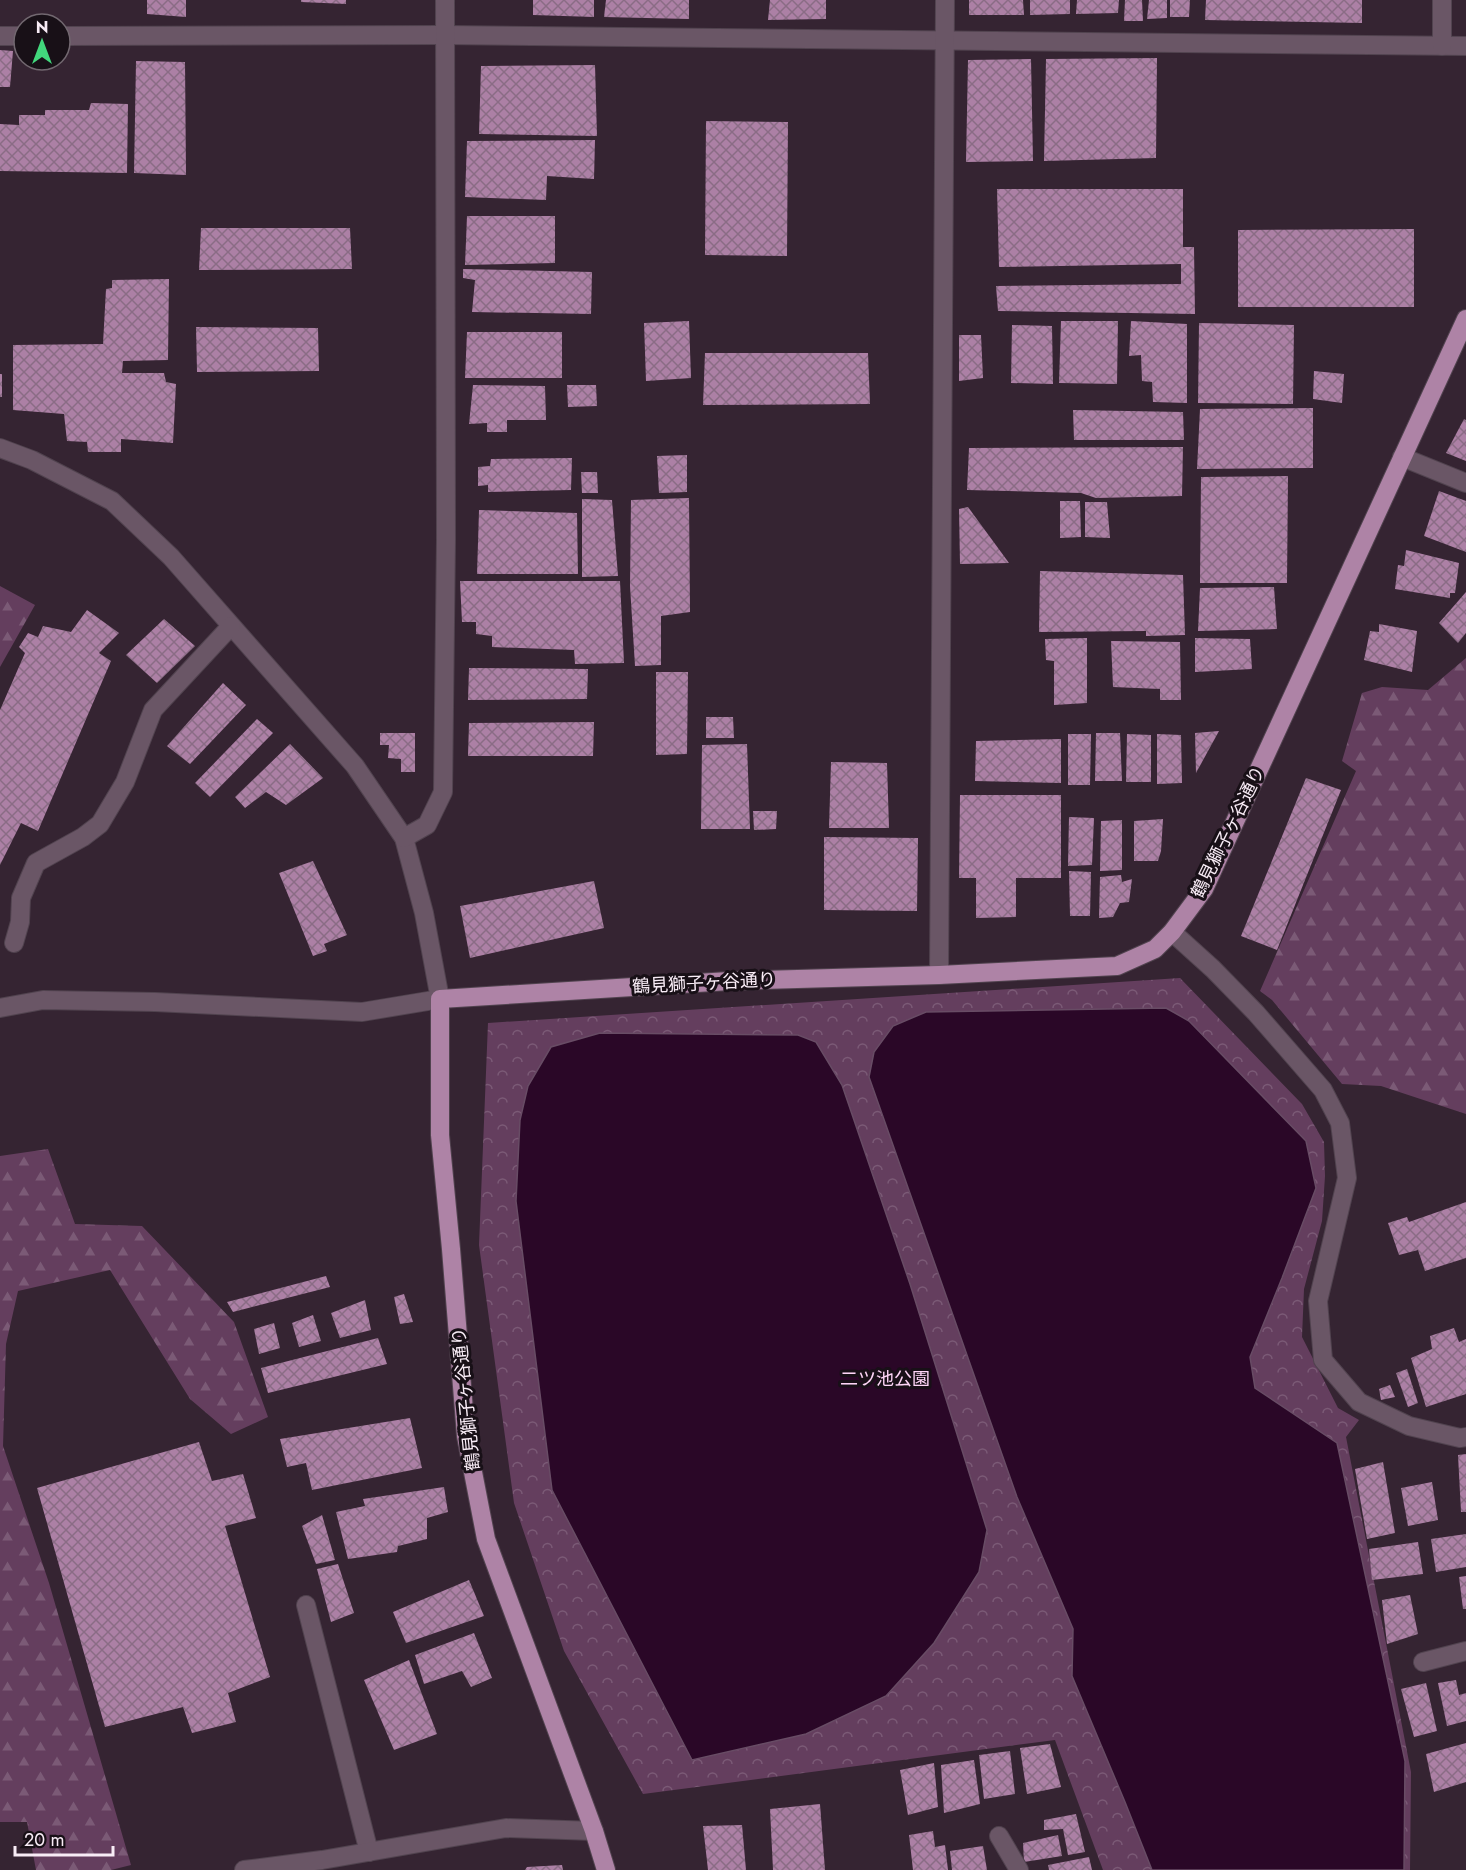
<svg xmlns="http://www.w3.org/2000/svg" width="1466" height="1870" viewBox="0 0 1466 1870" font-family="Jost,'Noto Sans JP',sans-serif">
<defs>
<pattern id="forest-firs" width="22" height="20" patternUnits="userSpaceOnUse" patternTransform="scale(1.5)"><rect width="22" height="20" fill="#643e5e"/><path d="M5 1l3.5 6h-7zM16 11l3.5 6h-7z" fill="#7b5a76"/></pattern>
<pattern id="park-crowns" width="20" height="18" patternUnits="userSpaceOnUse" patternTransform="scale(1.5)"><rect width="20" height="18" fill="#643e5e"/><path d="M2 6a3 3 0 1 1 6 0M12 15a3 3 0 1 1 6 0" fill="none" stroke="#7b5a76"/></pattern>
<pattern id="building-cross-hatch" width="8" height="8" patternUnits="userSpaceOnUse" patternTransform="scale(1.5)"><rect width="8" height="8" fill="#ac80a5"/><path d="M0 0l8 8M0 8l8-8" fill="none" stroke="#8a6c85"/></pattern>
</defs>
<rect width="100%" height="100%" fill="#352432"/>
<g fill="url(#forest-firs)">
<polygon points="0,586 35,605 0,667"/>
<polygon points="1466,658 1466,1114 1381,1086 1342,1084 1272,1000 1260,991 1356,771 1342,761 1362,693 1382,687 1428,690"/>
<polygon points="48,1149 75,1224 142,1226 234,1322 268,1417 231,1434 190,1399 110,1270 18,1291 6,1344 3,1446 49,1583 131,1865 111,1870 36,1870 27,1822 0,1822 0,1156"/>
</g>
<polygon fill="url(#park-crowns)" points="1180,978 1302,1104 1324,1142 1325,1176 1322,1221 1304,1289 1302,1337 1338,1408 1359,1420 1346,1437 1411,1772 1410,1870 1103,1870 1055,1740 643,1794 564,1651 514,1503 479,1245 488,1023"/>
<g fill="#2a0727" stroke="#684c65" stroke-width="1.5">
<polygon points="1166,1008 1189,1021 1306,1141 1316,1188 1282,1278 1250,1357 1255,1388 1337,1443 1405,1761 1404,1870 1152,1870 1125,1802 1072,1676 1073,1629 1017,1497 869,1077 874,1052 893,1026 926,1012"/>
<polygon points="600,1033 798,1035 816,1042 842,1085 910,1284 987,1530 979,1572 934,1643 886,1696 806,1734 692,1760 552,1490 516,1201 520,1120 528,1086 551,1047"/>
</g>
<g fill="url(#building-cross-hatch)">
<polygon points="147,0 186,0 186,17 147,14"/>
<polygon points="301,0 346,0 346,4 301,2"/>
<polygon points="533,0 594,0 594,17 533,15"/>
<polygon points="606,0 689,0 689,19 604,17"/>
<polygon points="770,0 826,0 826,19 768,20"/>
<polygon points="969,0 1023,0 1024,15 969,15"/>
<polygon points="1030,0 1070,0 1070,14 1030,15"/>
<polygon points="1077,0 1119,0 1118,13 1076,14"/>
<polygon points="1125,0 1142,0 1143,21 1124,21"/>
<polygon points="1149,0 1167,0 1167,18 1147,19"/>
<polygon points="1170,0 1190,0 1189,17 1170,17"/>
<polygon points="1206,0 1362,0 1362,23 1205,20"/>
<polygon points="0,50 13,51 10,87 0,87"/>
<polygon points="1157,58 1156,158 1044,161 1046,59"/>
<polygon points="1031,59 1033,161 966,162 968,60"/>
<polygon points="136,61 185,62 186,175 134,173"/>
<polygon points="595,65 597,136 479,134 481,66"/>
<polygon points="91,103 128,104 127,173 0,171 0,124 19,125 19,115 45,115 45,110 89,110"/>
<polygon points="706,121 788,122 787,256 705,255"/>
<polygon points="595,140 594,179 547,176 546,200 465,197 467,141"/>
<polygon points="997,189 1183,189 1183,247 1194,247 1195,314 998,311 996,286 1181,284 1181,264 999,267"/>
<polygon points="467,216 555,216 555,263 465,265"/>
<polygon points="201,228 350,228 352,269 199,270"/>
<polygon points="1414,229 1414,307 1238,307 1238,230"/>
<polygon points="463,269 592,272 591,314 472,312 475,280 463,278"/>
<polygon points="169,279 168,360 123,361 122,373 164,373 166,382 176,384 173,443 121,439 121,452 88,452 87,442 67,441 64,414 13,410 13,345 103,344 106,289 112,288 112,280"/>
<polygon points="689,321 691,378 646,381 644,323"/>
<polygon points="1061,321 1118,321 1117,384 1059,383"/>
<polygon points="1131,321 1187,324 1187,403 1153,402 1152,382 1142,381 1141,355 1129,356"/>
<polygon points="1199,323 1294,325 1293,404 1198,403"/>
<polygon points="1012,325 1052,326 1053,384 1011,383"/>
<polygon points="196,327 318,328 319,371 197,372"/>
<polygon points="467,332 562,332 562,378 465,378"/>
<polygon points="959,335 981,335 983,378 959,381"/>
<polygon points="705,353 868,353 870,404 703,405"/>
<polygon points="1314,371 1344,374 1342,403 1313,399"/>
<rect x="0" y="374" width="2" height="23"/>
<polygon points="473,385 545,386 546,420 507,420 507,432 487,432 487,423 469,424"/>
<polygon points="567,385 596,385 597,406 568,407"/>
<polygon points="1313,408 1313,468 1197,469 1200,409"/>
<polygon points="1073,410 1183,412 1184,440 1074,440"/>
<polygon points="1464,419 1466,420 1466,461 1446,453"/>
<polygon points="1183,447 1182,496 1096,498 1081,493 967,490 969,448"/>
<polygon points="687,455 687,492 659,493 657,456"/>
<polygon points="572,458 571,490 488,492 488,485 478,486 478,467 490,466 491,459"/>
<polygon points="581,472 597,472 598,493 582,493"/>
<polygon points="1288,476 1287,583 1200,583 1201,477"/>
<polygon points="1439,491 1466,501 1466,552 1424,536"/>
<polygon points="689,498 690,612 661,616 661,665 635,666 630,586 631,500"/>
<polygon points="582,499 612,500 618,576 582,577"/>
<polygon points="1060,501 1080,501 1081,537 1060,538"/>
<polygon points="1085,502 1107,502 1110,538 1085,537"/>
<polygon points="968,507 1009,563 960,564 959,509"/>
<polygon points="479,510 577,513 578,574 477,574"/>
<polygon points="1406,550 1459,563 1455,593 1450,593 1450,598 1395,589 1398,565 1404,566"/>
<polygon points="1040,571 1183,575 1185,635 1146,636 1146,631 1039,632"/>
<polygon points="460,581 620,581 624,663 575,664 574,650 492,647 492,636 476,634 476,622 462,622"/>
<polygon points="1274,587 1277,629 1198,631 1200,588"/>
<polygon points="1466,592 1466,633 1458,643 1439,623"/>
<polygon points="87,610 119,633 99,653 111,661 38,831 21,823 0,865 0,710 25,653 19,647 28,633 38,637 43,626 71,632"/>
<polygon points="164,619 195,646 157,683 126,655"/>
<polygon points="1379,624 1417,631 1412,672 1364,660 1370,631 1379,632"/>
<polygon points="1087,638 1087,703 1054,705 1054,661 1046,660 1045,639"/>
<polygon points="1195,638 1250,639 1252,669 1195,672"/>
<polygon points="1111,641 1180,642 1181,700 1160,700 1160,689 1113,687"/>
<polygon points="469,668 588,669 587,699 468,700"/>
<polygon points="656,672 688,672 687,754 656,755"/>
<polygon points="223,683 246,705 190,764 167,746"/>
<polygon points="706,717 733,717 734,738 706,738"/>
<polygon points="257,719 273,733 210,797 195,783"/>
<polygon points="594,722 593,756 468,756 469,723"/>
<polygon points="1219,731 1196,773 1195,733"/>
<polygon points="380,733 415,733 415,772 401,772 401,759 388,758 389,745 380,745"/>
<polygon points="1096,733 1120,733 1122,781 1095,781"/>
<polygon points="1068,734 1091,734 1090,785 1068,785"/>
<polygon points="1127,734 1151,735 1151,782 1126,782"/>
<polygon points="1157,734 1181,735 1182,783 1157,784"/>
<polygon points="1061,739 1061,783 975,781 976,741"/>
<polygon points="290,744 323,778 286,805 266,792 245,808 235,797"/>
<polygon points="747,744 750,829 701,829 702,745"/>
<polygon points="831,762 887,763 889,828 829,828"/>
<polygon points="1306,778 1341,790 1277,950 1241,936"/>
<polygon points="960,795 1061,795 1061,878 1016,878 1016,917 976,918 976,878 959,878"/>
<polygon points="753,811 777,811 776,829 754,830"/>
<polygon points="1069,817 1094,818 1092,865 1068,866"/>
<polygon points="1163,819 1161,851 1158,861 1134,861 1134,821"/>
<polygon points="1122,820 1122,870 1100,871 1101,821"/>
<polygon points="824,837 918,838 917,911 824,910"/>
<polygon points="313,861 347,935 324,944 327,951 313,956 279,873"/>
<polygon points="1069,871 1091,872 1090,916 1070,916"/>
<polygon points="1121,875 1122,882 1132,879 1129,902 1120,903 1113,917 1099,918 1100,877"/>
<polygon points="594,881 604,928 470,958 460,906"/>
<polygon points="1466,1202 1466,1258 1425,1271 1418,1250 1399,1255 1388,1223 1407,1217 1409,1222"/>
<polygon points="326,1276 330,1287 233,1312 227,1302"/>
<polygon points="404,1294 413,1322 400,1324 394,1297"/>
<polygon points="365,1300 371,1330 340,1338 331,1313"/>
<polygon points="313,1315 321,1341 299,1347 292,1323"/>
<polygon points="274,1323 280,1348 259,1354 254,1329"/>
<polygon points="1454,1328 1459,1342 1466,1339 1466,1394 1426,1407 1411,1358 1432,1349 1430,1336"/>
<polygon points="378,1338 387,1364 268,1393 261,1368"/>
<polygon points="1407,1369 1418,1403 1408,1407 1396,1373"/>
<polygon points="1390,1385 1395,1397 1381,1400 1379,1389"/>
<polygon points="410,1418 422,1468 312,1490 306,1463 287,1467 280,1439"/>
<polygon points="199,1442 212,1481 243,1474 256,1518 225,1526 270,1677 228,1693 236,1722 192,1733 183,1707 105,1727 37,1488"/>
<polygon points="1466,1454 1466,1512 1461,1512 1458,1455"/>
<polygon points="1383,1462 1395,1533 1367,1539 1355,1469"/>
<polygon points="1432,1482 1438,1520 1408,1526 1401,1488"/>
<polygon points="444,1487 448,1512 427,1518 427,1539 398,1546 397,1552 348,1559 336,1512 365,1506 363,1499"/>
<polygon points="322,1515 335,1560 316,1564 302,1526"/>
<polygon points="1466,1534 1466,1567 1436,1572 1431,1539"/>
<polygon points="1418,1542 1423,1574 1372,1580 1369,1549"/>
<polygon points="338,1564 354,1613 331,1622 317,1569"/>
<polygon points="1466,1576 1466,1609 1463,1609 1459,1577"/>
<polygon points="469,1580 484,1616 406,1643 393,1612"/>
<polygon points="1410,1595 1418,1634 1387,1644 1382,1600"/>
<polygon points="474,1633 492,1678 471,1687 462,1671 424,1684 415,1655"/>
<polygon points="409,1660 437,1734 394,1750 364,1680"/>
<polygon points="1456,1680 1459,1695 1466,1693 1466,1721 1447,1726 1438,1683"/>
<polygon points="1426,1683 1437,1731 1414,1737 1401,1689"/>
<polygon points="1466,1743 1466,1782 1434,1792 1426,1754"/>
<polygon points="1050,1744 1061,1787 1027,1794 1020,1748"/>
<polygon points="1010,1751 1015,1794 984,1799 979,1755"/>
<polygon points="974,1760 980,1804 944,1813 941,1765"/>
<polygon points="934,1763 938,1807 908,1815 900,1770"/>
<polygon points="820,1804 825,1870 773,1870 770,1809"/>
<polygon points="1076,1814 1085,1852 1068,1855 1063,1829 1044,1830 1044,1820"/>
<polygon points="742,1825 746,1870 708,1870 703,1826"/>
<polygon points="933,1831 935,1847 945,1845 948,1870 913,1870 909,1835"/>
<polygon points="1058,1835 1062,1856 1024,1862 1023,1843"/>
<polygon points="983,1846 987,1870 952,1870 950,1851"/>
<polygon points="1089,1857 1092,1870 1049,1870 1048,1865"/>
<polygon points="562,1865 563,1870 525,1870 527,1867"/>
</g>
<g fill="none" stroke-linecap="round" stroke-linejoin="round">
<defs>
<g id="minor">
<polyline points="0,36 24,36"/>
<polyline points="60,36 445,35 1466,46"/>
<polyline points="1442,46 1442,0"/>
<polyline points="0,448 32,460 112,501 171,557 355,766 404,838 424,913 440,999 362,1012 155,1002 43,1000 0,1008"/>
<polyline points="1402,457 1466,483"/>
<polyline points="404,838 427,825 443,792 446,539 445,0"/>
<polyline points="1172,932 1213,969 1256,1013 1323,1090 1340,1123 1347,1178 1318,1301 1323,1360 1359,1402 1409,1426 1460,1438 1466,1437"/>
<polyline points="14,943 20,922 21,898 36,863 83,837 100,824 125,782 153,710 231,626"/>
<polyline points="939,975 945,0"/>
<polyline points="306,1605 369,1852"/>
<polyline points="1423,1662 1466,1651"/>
<polyline points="999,1836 1019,1870"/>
<polyline points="244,1870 322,1860 506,1828 594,1831"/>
</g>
<polyline id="major" points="606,1870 594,1831 486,1539 466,1436 451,1249 440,1135 440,999 729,981 939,975 1117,966 1155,949 1172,932 1204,889 1466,319"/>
</defs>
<use href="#minor" stroke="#51434f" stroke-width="20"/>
<use href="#major" stroke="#51434f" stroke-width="20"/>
<use href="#minor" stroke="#6a5666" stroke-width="18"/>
<use href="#major" stroke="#ae83a6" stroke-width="18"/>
</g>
<g text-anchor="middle" stroke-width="6" stroke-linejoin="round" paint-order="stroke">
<g font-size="18" fill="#f8ecf6" stroke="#181017">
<text transform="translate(1228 832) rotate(-64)" y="6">鶴見獅子ヶ谷通り</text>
<text transform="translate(704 983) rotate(-3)" y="6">鶴見獅子ヶ谷通り</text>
<text transform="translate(466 1399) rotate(-96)" y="6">鶴見獅子ヶ谷通り</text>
</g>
<g font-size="18" fill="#fed5f7" stroke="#181017">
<text x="885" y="1385">二ツ池公園</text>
</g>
</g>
<g transform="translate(42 42)"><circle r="28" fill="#181017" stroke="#726870" stroke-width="1.5"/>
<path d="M0-4.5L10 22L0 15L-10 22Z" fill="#42d77c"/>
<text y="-9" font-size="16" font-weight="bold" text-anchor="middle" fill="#f8ecf6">N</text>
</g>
<path d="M15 1846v9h98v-9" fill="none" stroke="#f8ecf6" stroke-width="3"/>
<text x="24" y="1846" font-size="18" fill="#f8ecf6" stroke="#181017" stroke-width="4.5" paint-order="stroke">20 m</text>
</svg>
